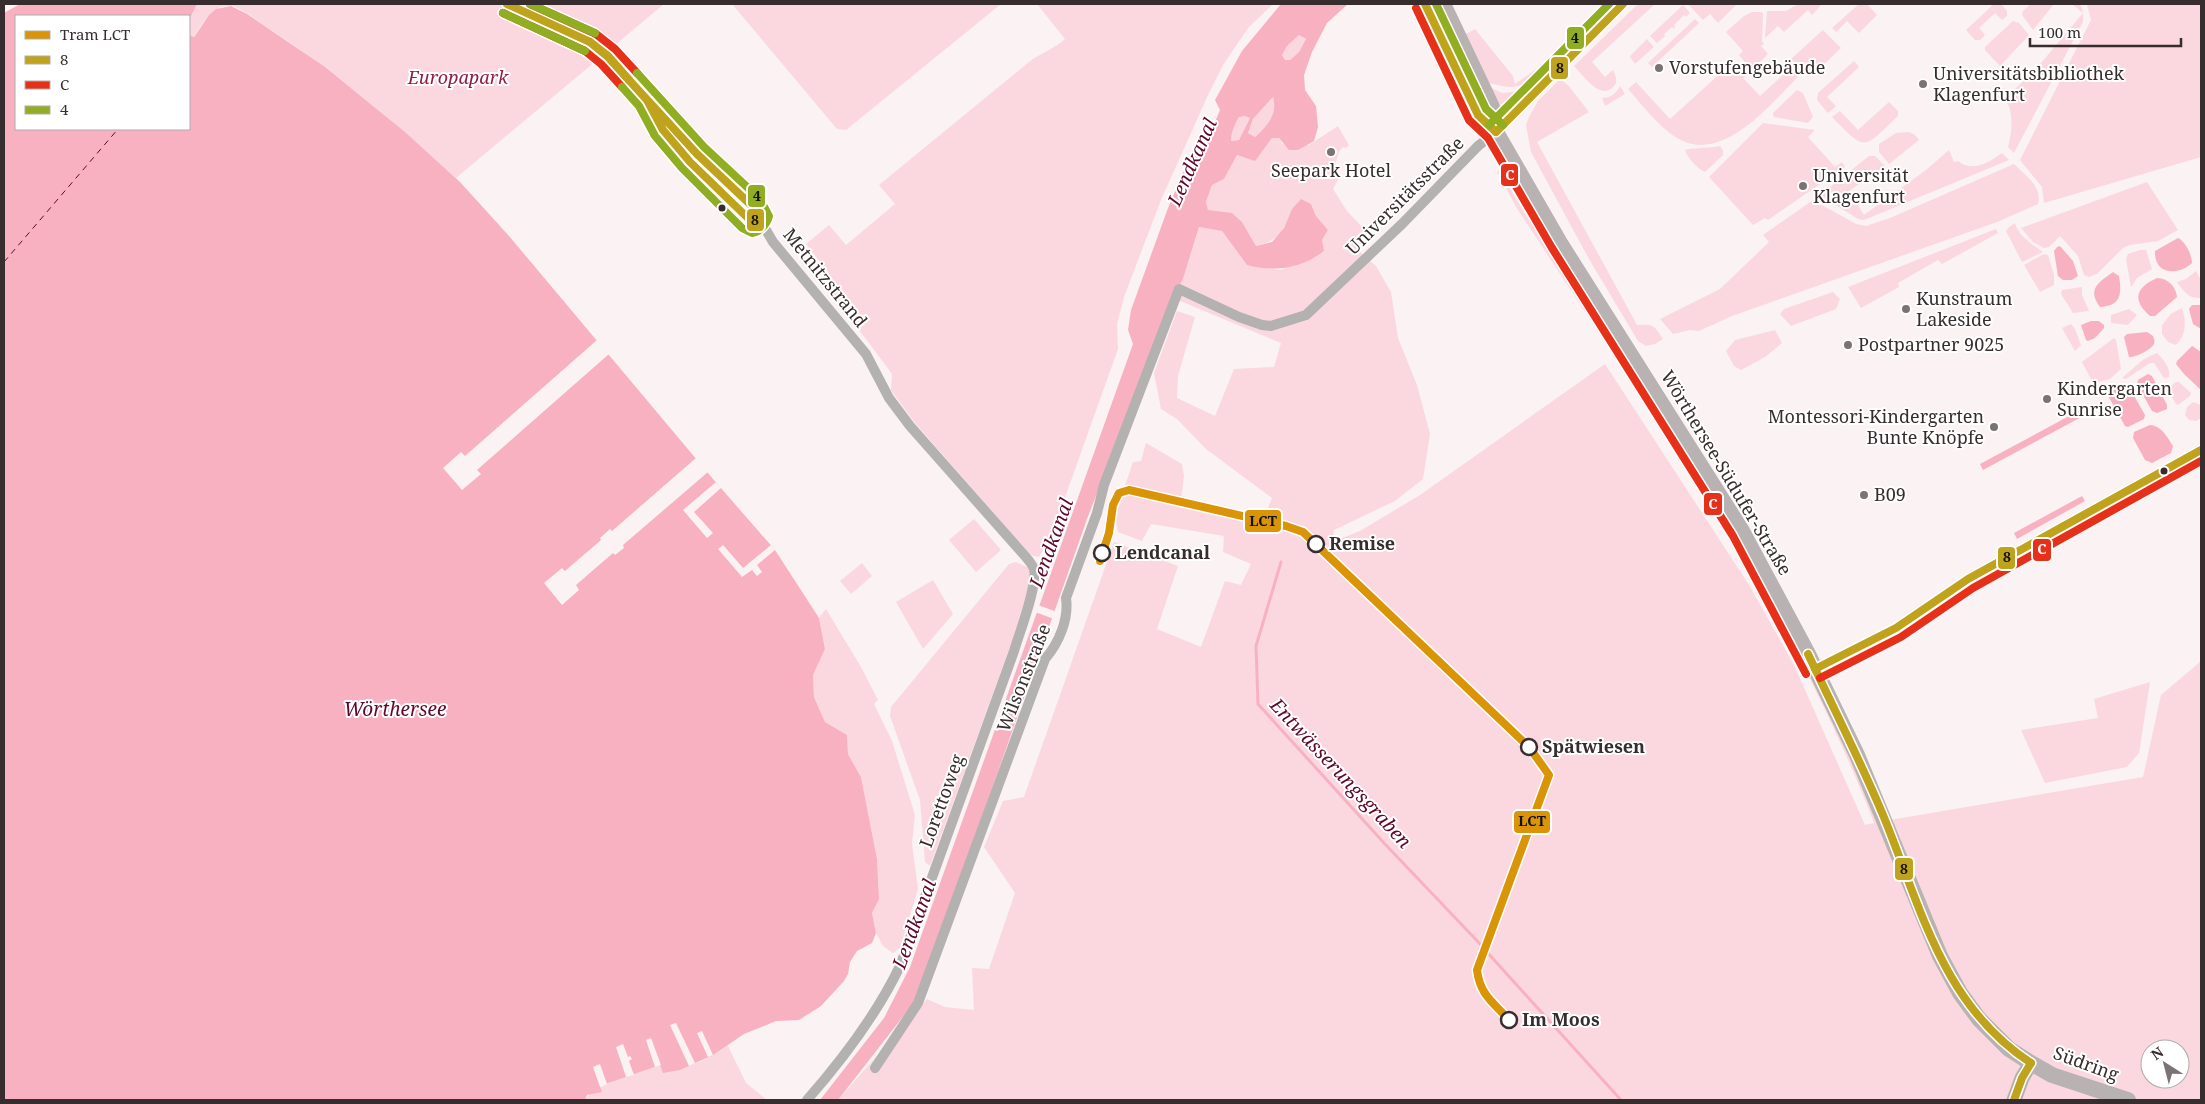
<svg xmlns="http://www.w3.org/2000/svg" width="2205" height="1104" viewBox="0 0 2205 1104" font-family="'Noto Serif',serif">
<rect width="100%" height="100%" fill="#faf2f3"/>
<g fill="#fbd8df" fill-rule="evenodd">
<path d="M 197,4 L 664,4 L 456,178 C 395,123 331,68 262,24 C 253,18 240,6 229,6 C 211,6 202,25 193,37 L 189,35 L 189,20 Z"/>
<polygon points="732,4 1001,4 846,130 837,129"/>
<path d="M 1037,4 L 1273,4 L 1248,28 L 1223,65 L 1208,95 L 1161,200 L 1124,297 L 1117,324 L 1118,349 L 1053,531 L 1039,557 L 1033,556 L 1027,551 L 915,423 L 891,390 L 892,374 L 866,339 L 819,281 L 829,273 L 806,244 L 829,225 L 846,245 L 895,204 L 879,185 L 1029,62 C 1041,53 1054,49 1065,39 Z"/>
<polygon points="1415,4 1417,4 1472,121 1470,125 1427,37"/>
<path d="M 1638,4 L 1655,4 L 1592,62 L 1605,77 L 1613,70 C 1616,77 1619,83 1612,88 C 1599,99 1583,75 1574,66 Z"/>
<polygon points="1688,4 1737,4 1718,23 1710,14 1703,20"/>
<polygon points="1798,4 1822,4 1812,15 1808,10 1784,32 1778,26 1765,38 1767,11 1786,11"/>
<polygon points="1859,4 1867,4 1877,15 1859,33 1847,21 1836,32 1832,28"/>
<polygon points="1994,4 2001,4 2007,11 2007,16 2002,20 1995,13 1979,28 1985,35 1980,40 1975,40 1966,30"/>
<polygon points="2031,4 2054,4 2033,30 2022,15 2023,11"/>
<path d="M 2072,4 L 2079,4 C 2084,9 2083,15 2083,22 L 2014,153 L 2008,147 C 2012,134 2014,110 2005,99 L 2041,63 L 2083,13 Z"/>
<polygon points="2087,4 2201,4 2201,157 2044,203 2042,187 2020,160 2091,20"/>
<polygon points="1683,5 1690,13 1686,17 1684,15 1674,25 1675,27 1674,29 1672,27 1664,34 1665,36 1657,43 1650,36"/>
<polygon points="1752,12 1762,12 1763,14 1762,41 1764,44 1761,46 1768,54 1752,70 1739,55 1743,51 1726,32 1744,16"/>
<polygon points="1695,19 1699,23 1652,67 1648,63"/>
<polygon points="2013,21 2019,23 2029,35 2000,66 1985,50 1985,47"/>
<path d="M 1475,29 L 1513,76 L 1515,84 L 1538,68 L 1539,72 C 1520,90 1514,89 1489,83 L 1464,35 Z"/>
<polygon points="1823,30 1841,48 1815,73 1808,75 1791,59"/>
<polygon points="1299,35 1306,39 1299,52 1290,60 1285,61 1282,55 1287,46"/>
<polygon points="1647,39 1654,47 1635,64 1630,57 1631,55"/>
<path d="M 1734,61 L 1747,75 L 1743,78 L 1760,96 L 1793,66 L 1798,74 L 1796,79 C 1769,106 1721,165 1677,138 C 1658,126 1643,106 1628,89 L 1636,82 L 1670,119 Z"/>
<polygon points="1854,61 1859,67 1827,97 1836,106 1828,113 1817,100 1818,93"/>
<path d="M 1560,79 L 1568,85 L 1589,112 L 1537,142 L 1637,325 C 1654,324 1654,325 1663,339 L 1655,344 L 1646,346 L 1638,341 L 1589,259 L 1531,152 L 1526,125 L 1529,117 L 1538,101 Z"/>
<polygon points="1487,86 1502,93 1523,91 1509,104 1500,104"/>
<path d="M 1620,86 L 1625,94 L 1605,106 L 1602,98 C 1610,98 1616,94 1620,86 Z"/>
<polygon points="1797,90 1803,93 1813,117 1808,123 1774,117 1773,113"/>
<path d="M 1273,97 C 1278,114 1267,126 1255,137 L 1248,133 L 1253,119 Z"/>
<path d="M 1889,102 L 1898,111 L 1898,116 C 1863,149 1867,153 1832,117 L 1840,111 L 1858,130 Z"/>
<polygon points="1245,116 1250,118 1239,140 1231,141 1231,132 1239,117"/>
<polygon points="1763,123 1815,130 1808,137 1835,167 1842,162 1845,167 1768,220 1765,218 1753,225 1709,177"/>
<path d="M 1338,126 L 1349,145 L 1346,148 L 1343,147 L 1339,152 L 1335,165 L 1339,167 L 1339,178 L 1333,189 L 1347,211 L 1364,229 L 1362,241 L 1357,249 L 1376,266 L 1391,292 L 1398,338 L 1417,385 L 1430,434 L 1423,479 L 1395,501 L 1334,530 L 1332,542 L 1360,531 L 1420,495 L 1605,364 L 1749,585 L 1794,665 L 1865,825 L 1874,823 C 1833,716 1778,614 1720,516 L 1518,210 L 1497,172 L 1500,170 L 1522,209 L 1745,551 L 1807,664 L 1846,746 L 1878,822 L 2143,777 L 2161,695 L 2201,661 L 2201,1100 L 838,1100 L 927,999 L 945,1007 L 974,1010 L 972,968 L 989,969 L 1015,893 L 984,847 L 1003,801 L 1024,797 L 1114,542 L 1178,566 L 1157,629 L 1201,647 L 1225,581 L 1241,585 L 1251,564 L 1223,552 L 1224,536 L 1151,524 L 1142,541 L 1118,532 L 1115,515 L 1133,462 L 1141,461 L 1146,443 L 1182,464 L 1184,476 L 1181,501 L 1191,500 L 1220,509 L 1265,515 L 1272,498 L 1206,449 L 1177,419 L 1161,409 L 1154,373 L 1177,311 L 1195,317 L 1178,376 L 1177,398 L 1215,416 L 1234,369 L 1274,367 L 1281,343 L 1173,298 L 1183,279 L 1199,227 L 1222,231 L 1247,265 L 1280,270 L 1316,257 L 1322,240 L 1328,230 L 1316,216 L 1311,204 L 1292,209 C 1283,232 1280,240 1255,246 L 1250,235 L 1208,210 L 1206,202 L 1212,185 L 1224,179 L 1237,155 L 1255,160 L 1272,138 L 1279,138 L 1282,144 L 1309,145 ZM 2150,1049 L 2180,1049 L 2180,1079 L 2150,1079 Z"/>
<polygon points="1909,132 1915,135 1919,140 1889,164 1879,152 1879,144 1896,133"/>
<path d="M 1720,146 L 1723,150 L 1723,155 L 1705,172 C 1698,169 1688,159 1685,150 C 1690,148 1711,148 1720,146 Z"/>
<path d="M 1949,150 L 1954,162 L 1958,161 C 1973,173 1989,162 2002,153 L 2009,160 L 1864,220 L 1858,219 L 1820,195 L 1869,156 L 1875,156 L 1885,166 L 1849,191 L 1864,215 L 1926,170 Z"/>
<path d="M 2014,164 C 2025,175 2043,187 2038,204 L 1997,222 L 1732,316 L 1699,331 L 1690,330 L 1673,334 L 1660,319 L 1720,289 L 1769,242 L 1763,235 L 1813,200 L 1856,224 L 1866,226 L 1890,218 Z"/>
<polygon points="2147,182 2178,230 2158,241 2130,245 2123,248 2097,274 2089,277 2084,275 2078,256 2060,236 2049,247 2044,248 2033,242 2021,228"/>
<path d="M 2015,223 C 2019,237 2032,244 2043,252 L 2022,262 L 2006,231 L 2009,227 Z"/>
<polygon points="1996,229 1998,233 1942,264 1938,260 1898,283 1899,287 1861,308 1848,287"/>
<polygon points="2140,250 2146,250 2152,269 2137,278 2131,287 2126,259 2128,254"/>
<polygon points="2044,254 2048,255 2054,275 2054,285 2040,292 2024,265"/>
<path d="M 2196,271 L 2201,280 L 2201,298 C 2189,299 2184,292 2177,282 L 2186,279 Z"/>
<polygon points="2082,287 2082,295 2089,311 2073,313 2061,294 2062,290"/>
<polygon points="1833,292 1840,299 1836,309 1791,326 1780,314 1784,309"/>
<path d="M 2182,308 C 2186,322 2187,333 2176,345 L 2168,342 L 2162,334 L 2162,325 L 2171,314 Z"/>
<polygon points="2129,309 2137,315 2128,325 2111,323 2111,315"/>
<polygon points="2071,324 2075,329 2081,345 2075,351 2062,328"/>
<polygon points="1775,330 1782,343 1765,357 1741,370 1734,366 1726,351 1735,340"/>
<polygon points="2114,338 2116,340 2121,369 2110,379 2093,383 2082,362"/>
<path d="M 2157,353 C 2163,359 2171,368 2169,377 L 2164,378 L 2154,363 L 2150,363 L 2126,379 L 2122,378 L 2144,359 Z"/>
<polygon points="2176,382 2179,382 2191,393 2190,396 2178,405 2176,404 2167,389"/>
<polygon points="2193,402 2201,405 2201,418 2196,421 2189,420 2185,415 2187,407"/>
<polygon points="974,519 1001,550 976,572 949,540"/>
<polygon points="1016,562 1029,568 1032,576 1013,639 930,866 925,862 920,800 890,716 891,707 1009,564"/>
<polygon points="862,563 872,576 851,594 840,581"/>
<polygon points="933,580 953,614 923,649 896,602"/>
<polygon points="826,609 861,667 878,700 874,704 892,741 915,815 912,844 918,889 900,948 893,953 883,946 876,933 872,913 879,899 877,859 861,777 848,754 847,735 825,722 814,697 813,675 825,649 819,618"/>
<polygon points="2150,682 2139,753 2127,767 2045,783 2021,730 2098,718 2094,699"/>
<path d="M 727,1044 L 746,1083 L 767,1100 L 585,1100 C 590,1087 646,1068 660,1065 C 670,1064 681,1068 691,1065 C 705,1061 716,1052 727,1044 Z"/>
</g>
<g fill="#f8b1c1" fill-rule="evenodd">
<polygon points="20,4 197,4 189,20 189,16 16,16 16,129 189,129 189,35 194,37 209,15 216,9 231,6 247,14 325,67 405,132 460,182 509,236 713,479 775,550 819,618 825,649 813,675 814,697 825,722 847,735 848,754 861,777 877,859 879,899 872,913 876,933 872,943 857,951 850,962 848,974 844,981 821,1006 799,1020 776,1021 744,1034 713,1055 680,1070 663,1073 660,1065 600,1086 602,1092 587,1095 585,1100 4,1100 4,13"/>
<path d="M 1281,4 L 1348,4 L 1327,23 L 1312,52 L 1304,75 L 1305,90 L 1316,106 L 1318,127 L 1314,141 L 1298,150 L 1289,150 L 1279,138 L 1272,138 L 1255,161 L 1237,155 L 1224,179 L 1212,185 L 1206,202 L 1208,210 L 1232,213 L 1242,222 L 1256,246 L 1272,242 L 1284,228 L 1292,209 L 1301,199 L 1311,204 L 1316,216 L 1328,230 L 1322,240 L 1324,251 C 1301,269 1274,272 1247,265 L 1222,231 L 1199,227 L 1183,279 L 1173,298 L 1087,519 L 933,956 L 912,1005 L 838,1100 L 820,1100 L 884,1018 L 910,967 L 1133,344 L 1128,330 L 1131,310 L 1168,208 L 1199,135 L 1212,129 L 1220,110 L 1215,100 L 1242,51 ZM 1299,35 L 1306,39 L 1299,52 L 1290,60 L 1285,60 L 1282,55 L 1287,46 ZM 1273,97 C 1278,114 1267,126 1255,137 L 1248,133 L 1253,119 ZM 1245,116 L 1250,118 L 1239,140 L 1231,141 C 1231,132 1234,126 1239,117 Z"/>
<path d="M 2178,238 C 2185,241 2192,255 2192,263 C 2178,276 2154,275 2155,251 Z"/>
<polygon points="2060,246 2073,261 2078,276 2072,280 2063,280 2058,276 2054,251 2057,247"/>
<path d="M 2113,272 L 2119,276 C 2122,294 2121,306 2100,307 C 2087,289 2098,283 2113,272 Z"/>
<path d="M 2157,278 C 2168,278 2176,287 2177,297 L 2155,316 L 2150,316 C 2132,300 2135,288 2157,278 Z"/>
<polygon points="2192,305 2201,305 2201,329 2193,324 2189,309"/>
<polygon points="2091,321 2099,321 2104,325 2104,328 2095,338 2088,341 2086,340 2081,325"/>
<path d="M 2147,332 L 2153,336 C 2154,339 2155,341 2154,344 C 2151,350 2134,358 2129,357 L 2124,337 L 2127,334 Z"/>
<polygon points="2192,346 2201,352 2201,390 2184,374 2176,364 2177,361"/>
<polygon points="2148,374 2152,376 2167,405 2167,409 2157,413 2152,411 2137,384 2138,380"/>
<polygon points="2115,386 2124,385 2129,387 2145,415 2144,419 2128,427 2125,426 2107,394 2108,390"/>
<polygon points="2084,408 2087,414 1983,470 1980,464"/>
<path d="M 2150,425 C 2162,426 2167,437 2173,446 L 2171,453 L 2152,463 L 2145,460 L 2133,438 L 2134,432 Z"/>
<polygon points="2082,496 2085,501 2017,539 2014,533"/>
</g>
<g fill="#faf2f3">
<polygon points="597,340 609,354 477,470 481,474 462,490 443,468 461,452 465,456"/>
<polygon points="696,458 708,472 623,545 624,548 615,555 613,553 576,585 579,590 562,605 544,583 562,568 565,571 601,540 600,538 610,529 612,531"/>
<polygon points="716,482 721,488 694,512 713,533 707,538 683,510"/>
<polygon points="723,545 743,568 771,545 775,550 757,565 762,572 757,576 752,570 742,577 718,549"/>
<polygon points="1038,605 1057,612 1054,619 1035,612"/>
<polygon points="676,1023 695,1063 689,1066 670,1025"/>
<polygon points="702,1031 713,1055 708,1057 697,1033"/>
<polygon points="651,1038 661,1065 655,1067 646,1040"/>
<polygon points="623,1044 628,1057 630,1056 632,1059 629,1061 634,1075 626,1077 616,1047"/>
<polygon points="600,1064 607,1084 600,1087 593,1067"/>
</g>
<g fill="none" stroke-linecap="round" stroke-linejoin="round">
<g stroke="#f8b1c1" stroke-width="3">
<polyline points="1281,562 1256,646 1258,704 1384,843 1482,946"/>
<polyline points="1486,951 1621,1100"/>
</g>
<polyline stroke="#60082b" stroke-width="1" stroke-dasharray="6 5" stroke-linecap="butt" points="4,262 118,129"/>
<g stroke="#b4b1b1" stroke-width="10">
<path d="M 507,4 L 590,42 L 608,57 L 697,154 L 752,206 L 773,242 L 866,354 L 889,398 L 910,426 L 1017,547 C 1023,554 1031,561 1034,569 C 1038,585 1019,634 1014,651 L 900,966 C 876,1016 843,1059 807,1100"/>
<path d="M 875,1068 L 918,1003 L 1045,659 C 1059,643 1069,619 1066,598 L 1097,513 L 1104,485 L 1179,289 L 1239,317 L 1262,325 L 1271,326 L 1306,315 L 1402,224 L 1478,146 L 1496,132 L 1623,4"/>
</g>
<polyline stroke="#b5afb0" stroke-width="15" points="2014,1100 2022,1078 2031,1063"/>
<g stroke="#b9b2b3" stroke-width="16">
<polyline points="1425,4 1478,115 1496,132 1560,243 1742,531 1808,654 1857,755 1940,956 1960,993 1979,1019 2009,1049 2031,1063 2052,1075 2128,1100"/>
<polyline points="1443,4 1492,107 1496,132"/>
</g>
<defs>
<g id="bus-1">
<polyline points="507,4 590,42"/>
<polyline points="1425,4 1478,115 1496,132"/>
<polyline points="590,42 608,56 629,80"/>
<polyline points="590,42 608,57 629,80"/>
<polygon points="629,80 697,154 752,206 759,216 753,223 690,162 663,130 647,100"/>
<polyline points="1496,132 1623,4"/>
<path d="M 1808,654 C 1833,707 1860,760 1883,815 C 1921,907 1942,1005 2031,1063"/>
<polyline points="1815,669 1896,628 1968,579 2201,450"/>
<polyline points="2014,1100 2022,1078 2031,1063"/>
</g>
<g id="bus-2">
<polyline points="530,4 594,33"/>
<polyline points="1416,8 1469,120 1488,138 1552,248 1733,536 1806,674"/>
<polyline points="503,13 585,51 601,64 622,87"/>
<polyline points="596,34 615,49 637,73"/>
<polyline points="1820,678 1901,637 1973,588 2201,461"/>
</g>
<g id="bus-3">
<polyline points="530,4 595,33"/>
<polyline points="1436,4 1486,109 1503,125"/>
<polyline points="503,13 585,51"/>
<path d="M 622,87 L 639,106 L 655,136 L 682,168 L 742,228 L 752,233 C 760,232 767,224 769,216 L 760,199 L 704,147 L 637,73"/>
<polyline points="1489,125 1609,4"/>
</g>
</defs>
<use href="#bus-1" stroke="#fff" stroke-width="11"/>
<use href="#bus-2" stroke="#fff" stroke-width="11"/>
<use href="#bus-3" stroke="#fff" stroke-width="11"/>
<use href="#bus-1" stroke="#c0a31c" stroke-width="8"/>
<use href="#bus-2" stroke="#e6301a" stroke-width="8"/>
<use href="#bus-3" stroke="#91ae23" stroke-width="8"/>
<defs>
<path id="tram-1" d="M 1100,561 L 1109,533 L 1113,505 L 1119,493 L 1129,490 L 1286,526 L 1303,532 L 1529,747 L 1549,775 L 1477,970 C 1480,995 1493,1002 1509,1020"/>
</defs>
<use href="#tram-1" stroke="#fff" stroke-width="11"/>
<use href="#tram-1" stroke="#da9407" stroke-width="8"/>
</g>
<g fill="#7b7274" stroke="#fff" stroke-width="2">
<circle cx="1659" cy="68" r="5"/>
<circle cx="1923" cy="84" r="5"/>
<circle cx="1331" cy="152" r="5"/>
<circle cx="1803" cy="186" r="5"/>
<circle cx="1906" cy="309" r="5"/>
<circle cx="1848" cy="345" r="5"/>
<circle cx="2047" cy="399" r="5"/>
<circle cx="1994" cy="427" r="5"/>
<circle cx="1864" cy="495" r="5"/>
</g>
<g fill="#372d2f" stroke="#fff" stroke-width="2">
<circle cx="722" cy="208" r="4.5"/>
<circle cx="2164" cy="471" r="4.5"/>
</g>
<g fill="#fff" stroke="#372d2f" stroke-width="2.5">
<circle cx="1316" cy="544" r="8"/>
<circle cx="1102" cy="553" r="8"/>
<circle cx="1529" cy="747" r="8"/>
<circle cx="1509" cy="1020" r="8"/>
</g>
<g text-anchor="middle" stroke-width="4" stroke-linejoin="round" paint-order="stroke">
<g font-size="18" fill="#372d2f" stroke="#fff" text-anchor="start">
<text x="1669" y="74">Vorstufengebäude</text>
<text x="1933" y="80">Universitätsbibliothek<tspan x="1933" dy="21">Klagenfurt</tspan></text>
<text x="1331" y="177" text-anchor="middle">Seepark Hotel</text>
<text x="1813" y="182">Universität<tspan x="1813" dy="21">Klagenfurt</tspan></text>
<text x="1916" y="305">Kunstraum<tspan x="1916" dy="21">Lakeside</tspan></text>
<text x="1858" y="351">Postpartner 9025</text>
<text x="2057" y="395">Kindergarten<tspan x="2057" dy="21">Sunrise</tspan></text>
<text x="1984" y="423" text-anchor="end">Montessori-Kindergarten<tspan x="1984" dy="21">Bunte Knöpfe</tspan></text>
<text x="1874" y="501">B09</text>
</g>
<g font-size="18" font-style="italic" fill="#901e46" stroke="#fff">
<text x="458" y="84">Europapark</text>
</g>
<g font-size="18" fill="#372d2f" stroke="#fff">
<text transform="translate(1405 196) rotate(-45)" y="6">Universitätsstraße</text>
<text transform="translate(825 278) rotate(51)" y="6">Metnitzstrand</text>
<text transform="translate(1726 473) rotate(59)" y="6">Wörthersee-Südufer-Straße</text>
<text transform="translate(1024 678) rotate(-68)" y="6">Wilsonstraße</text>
<text transform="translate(942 801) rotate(-70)" y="6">Lorettoweg</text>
<text transform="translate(2086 1064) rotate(20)" y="6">Südring</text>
</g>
<g font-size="18" font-weight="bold" fill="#372d2f" stroke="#fff" text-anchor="start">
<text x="1329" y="550">Remise</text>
<text x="1115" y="559">Lendcanal</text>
<text x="1542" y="753">Spätwiesen</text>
<text x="1522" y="1026">Im Moos</text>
</g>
<g font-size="19" font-style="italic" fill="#60082b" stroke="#fff">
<text transform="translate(1192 162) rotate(-66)" y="7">Lendkanal</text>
<text transform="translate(1051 543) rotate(-70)" y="7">Lendkanal</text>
<text x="395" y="716">Wörthersee</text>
<text transform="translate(1341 773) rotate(47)" y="7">Entwässerungsgraben</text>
<text transform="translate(914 924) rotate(-70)" y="7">Lendkanal</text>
</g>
</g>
<g stroke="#fff" stroke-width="2">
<rect x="1566" y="26" width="19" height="24" rx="5" fill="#91ae23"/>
<rect x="1550" y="56" width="19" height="24" rx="5" fill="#c0a31c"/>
<rect x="1500" y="163" width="19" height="24" rx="5" fill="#e6301a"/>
<rect x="747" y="184" width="19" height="24" rx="5" fill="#91ae23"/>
<rect x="746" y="208" width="19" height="24" rx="5" fill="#c0a31c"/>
<rect x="1703" y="492" width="20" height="24" rx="5" fill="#e6301a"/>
<rect x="1244" y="509" width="38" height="24" rx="5" fill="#da9407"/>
<rect x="2032" y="538" width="20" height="24" rx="5" fill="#e6301a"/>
<rect x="1997" y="546" width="19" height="24" rx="5" fill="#c0a31c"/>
<rect x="1513" y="810" width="38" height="24" rx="5" fill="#da9407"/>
<rect x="1894" y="857" width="20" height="24" rx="5" fill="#c0a31c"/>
</g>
<g font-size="14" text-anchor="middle" font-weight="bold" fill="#fff">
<text x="1510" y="180">C</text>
<text x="1713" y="509">C</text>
<text x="2042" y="554">C</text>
</g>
<g font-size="14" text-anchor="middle" font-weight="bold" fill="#111">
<text x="1575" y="43">4</text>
<text x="1560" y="73">8</text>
<text x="757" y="201">4</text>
<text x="755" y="225">8</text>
<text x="1263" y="526">LCT</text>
<text x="2007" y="562">8</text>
<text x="1532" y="826">LCT</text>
<text x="1904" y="874">8</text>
</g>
<rect width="2205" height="1104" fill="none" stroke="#372d2f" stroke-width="10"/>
<rect x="15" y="15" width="175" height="115" fill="#ffffff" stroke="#afabac"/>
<rect x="25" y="31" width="25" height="8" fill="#da9407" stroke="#afabac"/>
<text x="60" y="40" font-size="15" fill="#372d2f">Tram LCT</text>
<rect x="25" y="56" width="25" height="8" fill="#c0a31c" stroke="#afabac"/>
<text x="60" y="65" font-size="15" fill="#372d2f">8</text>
<rect x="25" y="81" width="25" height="8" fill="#e6301a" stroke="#afabac"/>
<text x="60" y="90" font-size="15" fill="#372d2f">C</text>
<rect x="25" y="106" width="25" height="8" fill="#91ae23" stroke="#afabac"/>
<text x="60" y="115" font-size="15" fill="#372d2f">4</text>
<g transform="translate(2165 1064) rotate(324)"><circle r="24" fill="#ffffff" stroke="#afabac"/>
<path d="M0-4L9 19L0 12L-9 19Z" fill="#7b7274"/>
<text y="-8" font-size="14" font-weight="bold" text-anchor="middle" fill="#372d2f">N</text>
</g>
<path d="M2030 38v8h151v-8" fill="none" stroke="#372d2f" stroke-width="2.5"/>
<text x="2038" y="38" font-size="15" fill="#372d2f" stroke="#ffffff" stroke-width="4" paint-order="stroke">100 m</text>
</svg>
